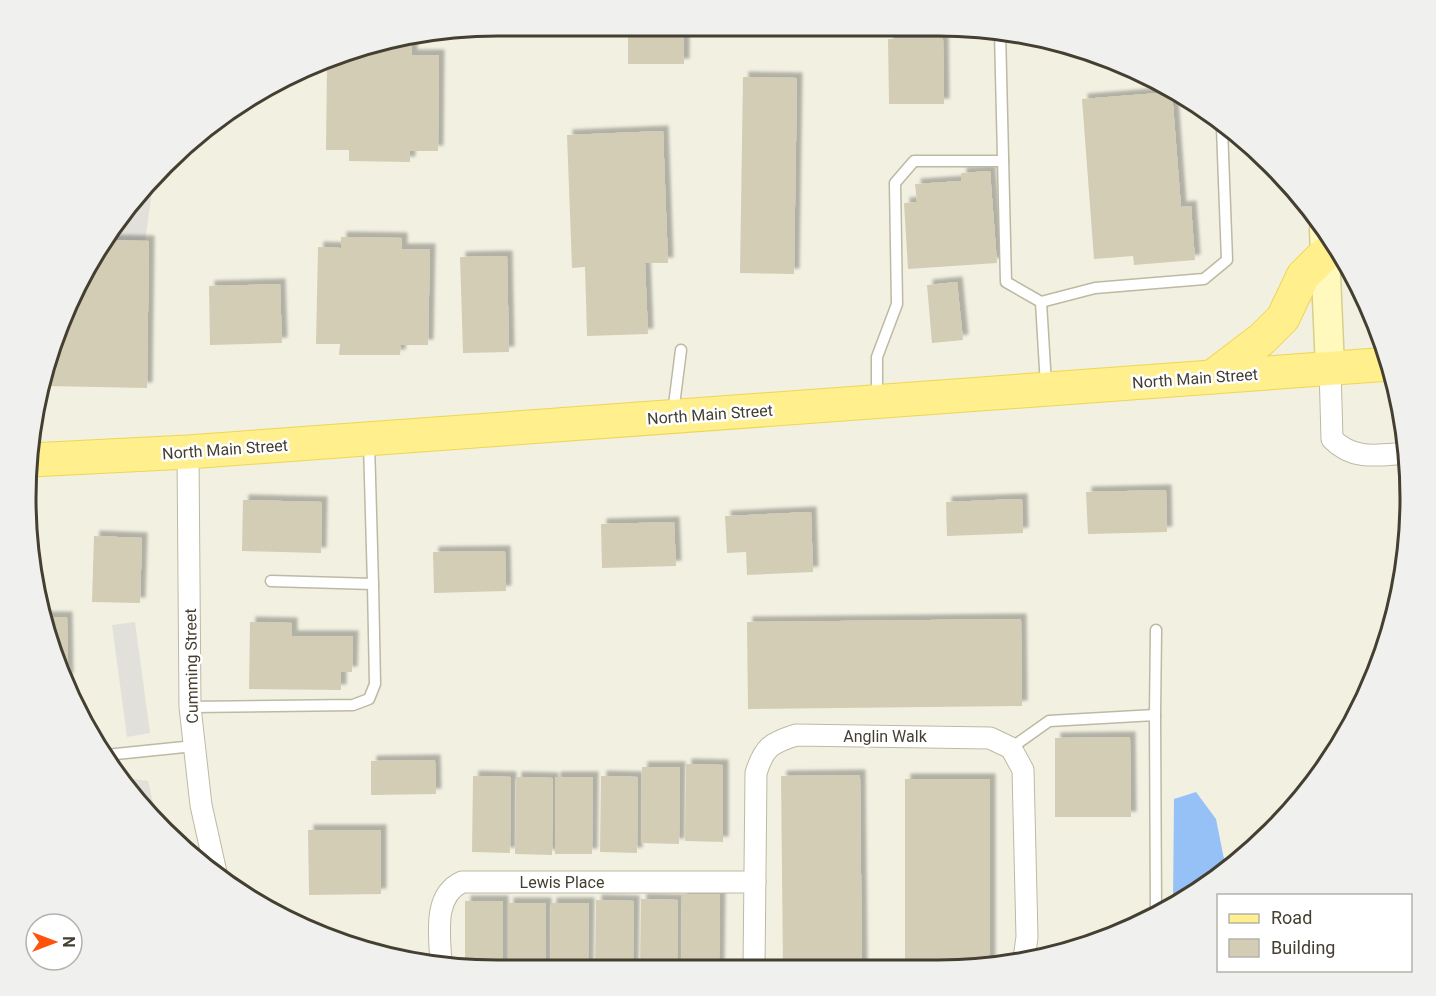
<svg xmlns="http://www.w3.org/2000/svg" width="1436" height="996" viewBox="0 0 1436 996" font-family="Roboto,sans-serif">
<defs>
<filter id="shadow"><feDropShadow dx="5.5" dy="-5.5" stdDeviation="1.5" flood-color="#0004"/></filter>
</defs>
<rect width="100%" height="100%" fill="#f2f0e1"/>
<g fill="#e2e0da">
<polygon points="154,177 145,241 109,240 143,187"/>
<polygon points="135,622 150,733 127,737 112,625"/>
<polygon points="121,777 148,781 158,824 143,810"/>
</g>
<polygon fill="#96c1f7" points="1196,792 1216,819 1226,869 1173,904 1174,799"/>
<g fill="#d4cdb5" filter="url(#shadow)">
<rect x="628" y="26" width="56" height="38"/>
<polygon points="943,38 944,104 889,104 888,39"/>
<polygon points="372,43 412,44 412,55 439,55 438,151 410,151 410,162 349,161 349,150 326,150 327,64"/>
<polygon points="743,77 797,78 794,274 740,273"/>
<polygon points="1172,92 1181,207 1191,206 1195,260 1134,265 1133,256 1094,259 1082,99"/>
<polygon points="663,131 668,263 645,263 648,334 587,336 585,267 572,268 567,135"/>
<polygon points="990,171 997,263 908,269 904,203 917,202 915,184 961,181 961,173"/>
<polygon points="341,237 402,238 402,249 430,249 428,345 401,345 400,355 339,355 340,344 316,344 318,247 341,248"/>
<polygon points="109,240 149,241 147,388 45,386 62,317"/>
<polygon points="507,256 509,352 463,353 460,257"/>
<polygon points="957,282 963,340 932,343 927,285"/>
<polygon points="280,284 282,343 210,345 209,286"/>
<polygon points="1166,490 1167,532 1088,534 1086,492"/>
<polygon points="1022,499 1023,533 947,536 946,502"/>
<polygon points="243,500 322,502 321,553 242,551"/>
<polygon points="811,512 813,572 747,575 746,552 727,553 725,516"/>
<polygon points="674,522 676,566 602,568 601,524"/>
<polygon points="94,536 142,538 140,603 92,602"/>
<polygon points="505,551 506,591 434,593 433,552"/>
<polygon points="44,617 67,617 68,679 65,679"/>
<polygon points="1021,619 1022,706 748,709 747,622"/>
<polygon points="250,622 292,623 292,636 353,636 352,672 341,672 341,690 249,689"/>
<polygon points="1130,737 1131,817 1055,817 1055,738"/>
<polygon points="435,760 436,794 371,795 371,761"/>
<polygon points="686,764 723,765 723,842 685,841"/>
<polygon points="642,767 680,767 679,844 641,843"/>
<polygon points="860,775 862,967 783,968 781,776"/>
<polygon points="473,776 511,777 510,853 472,852"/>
<polygon points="601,776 638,777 637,853 600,852"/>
<polygon points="516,777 553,778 552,855 515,854"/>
<polygon points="555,777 593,777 592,854 555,854"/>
<polygon points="905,779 990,779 990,966 905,967"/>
<polygon points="308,830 381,830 381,894 309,895"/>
<polygon points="682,894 720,894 719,968 681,968"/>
<polygon points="641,899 678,900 677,968 640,969"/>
<polygon points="596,900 634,901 633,969 595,969"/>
<rect x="465" y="901" width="38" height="68"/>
<rect x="508" y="903" width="38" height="66"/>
<polygon points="551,903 589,903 588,969 550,969"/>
</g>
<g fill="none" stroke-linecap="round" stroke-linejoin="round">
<defs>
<g id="lane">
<polyline points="1000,32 1006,282 1041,302"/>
<polyline points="1046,385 1041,302 1095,288 1204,279 1227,260 1222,128"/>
<polyline points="877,397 877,357 897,304 895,183 914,161 1003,161"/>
<polyline points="673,413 681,350"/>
<polyline points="271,581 373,584 369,443"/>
<polyline points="190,707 353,705 369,699 375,684 373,584"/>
<polyline points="1155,715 1156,630"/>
<polyline points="1011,748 1049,721 1155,715 1156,916"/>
<polyline points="106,755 194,746"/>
</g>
<g id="street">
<path d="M 1330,368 L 1332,439 C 1354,461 1378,455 1407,453"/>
<polyline points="188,452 190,707 201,805 217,877"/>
<path d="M 441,965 C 440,936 432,896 462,882 L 755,882"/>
<path d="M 754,968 L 756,773 C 764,747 771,743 796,735 L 990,738 L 1011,748 L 1023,770 L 1027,937 L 1024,959"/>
</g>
<polyline id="secondary" points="1324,230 1330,368"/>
<g id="primary">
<polyline points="1212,377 1262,339 1283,318 1303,276 1324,255"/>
<polyline points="30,460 188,452 1390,364"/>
</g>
</defs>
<use href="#lane" stroke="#beb9a3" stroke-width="13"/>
<use href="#street" stroke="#beb9a3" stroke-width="23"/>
<use href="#secondary" stroke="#d7cf8b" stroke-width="31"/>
<use href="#primary" stroke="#eed653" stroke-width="35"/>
<use href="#lane" stroke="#fff" stroke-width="10"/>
<use href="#street" stroke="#fff" stroke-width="21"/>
<use href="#secondary" stroke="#fff9be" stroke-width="28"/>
<use href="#primary" stroke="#ffef8d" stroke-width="33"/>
</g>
<g text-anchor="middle" stroke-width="5" stroke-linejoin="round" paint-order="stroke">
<g font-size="16" fill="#443f31" stroke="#fff">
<text transform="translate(1195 378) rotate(-4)" y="6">North Main Street</text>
<text transform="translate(710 414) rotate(-4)" y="6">North Main Street</text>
<text transform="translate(225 449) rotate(-4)" y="6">North Main Street</text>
<text transform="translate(191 666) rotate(-91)" y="6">Cumming Street</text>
<text x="885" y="742">Anglin Walk</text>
<text x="562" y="888">Lewis Place</text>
</g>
</g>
<path d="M0 0H1436V996H0ZM498 36H938A462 462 0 0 1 1400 498V498A462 462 0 0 1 938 960H498A462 462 0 0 1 36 498V498A462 462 0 0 1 498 36Z" fill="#f0f0ef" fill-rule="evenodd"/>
<path fill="none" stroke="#443f31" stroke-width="3" d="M498 36H938A462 462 0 0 1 1400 498V498A462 462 0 0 1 938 960H498A462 462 0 0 1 36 498V498A462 462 0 0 1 498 36Z"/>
<rect x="1217" y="894" width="195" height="78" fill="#ffffff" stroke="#b4b2ad" stroke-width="1.5"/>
<rect x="1229" y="914" width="30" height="9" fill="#ffef8d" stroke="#b4b2ad" stroke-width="1.5"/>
<text x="1271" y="924" font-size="18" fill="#443f31">Road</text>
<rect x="1229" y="939" width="30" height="18" fill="#d4cdb5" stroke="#b4b2ad" stroke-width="1.5"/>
<text x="1271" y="954" font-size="18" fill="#443f31">Building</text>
<g transform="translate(54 942) rotate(90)"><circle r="28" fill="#ffffff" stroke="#b4b2ad" stroke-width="1.5"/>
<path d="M0-4.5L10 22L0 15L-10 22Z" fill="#ff530b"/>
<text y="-9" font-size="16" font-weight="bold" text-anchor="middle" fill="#443f31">N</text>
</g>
</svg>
